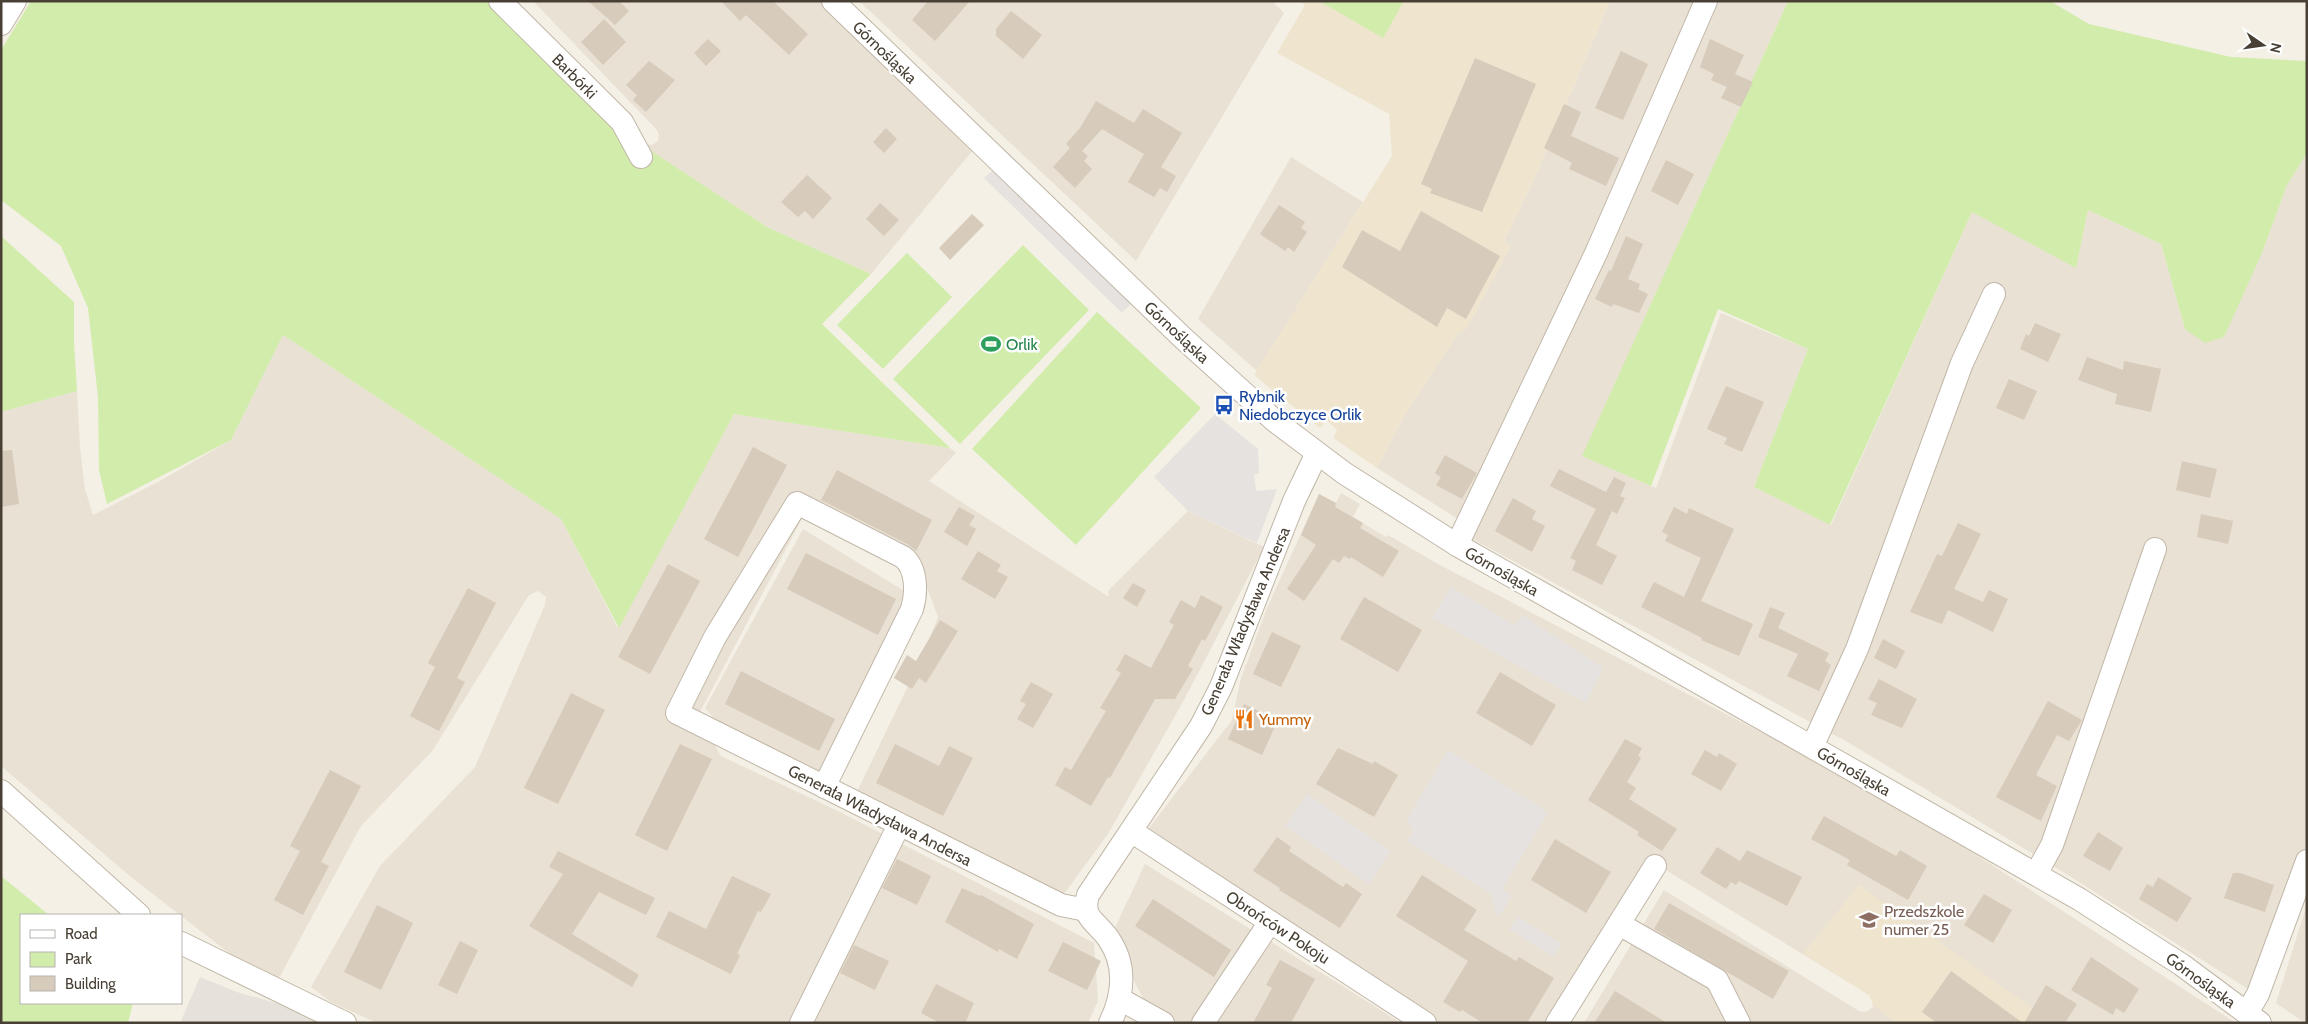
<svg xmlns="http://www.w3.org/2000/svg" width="2308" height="1024" viewBox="0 0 2308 1024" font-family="Cabin,sans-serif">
<rect width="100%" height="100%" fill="#f4f0e6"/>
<g fill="#e9e1d4">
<polygon points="533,1 833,1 977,145 871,274 767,227 647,148 646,144 652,145 658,141 659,135 657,130"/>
<polygon points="859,1 1272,1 1284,13 1136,261"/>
<polygon points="1610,1 1698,1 1591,249 1461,521 1377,468 1407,411 1460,330 1465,330 1511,246 1504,241 1532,184"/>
<polygon points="1713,1 1788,1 1583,456 1656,488 1721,313 1808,349 1754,487 1831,525 1972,212 2076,267 2088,210 2161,244 2185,329 2262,253 2287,185 2307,153 2307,842 2251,991 2063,872 1849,743 1469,537"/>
<polygon points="1291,157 1363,202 1257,371 1198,319"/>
<polygon points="283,335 561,519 618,628 734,414 950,448 956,453 929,481 1109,597 1108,591 1188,511 1264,547 1184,700 1108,834 1064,894 854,798 921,659 938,617 925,582 805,513 700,712 700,719 721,756 838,811 1094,943 1098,1001 1088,1023 377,1023 331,1002 311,987 380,866 475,767 545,605 546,597 538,591 529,595 433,750 361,826 279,978 247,967 131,877 1,766 1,412 77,391 80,448 85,489 93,515 158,482 231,440"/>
<polygon points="1341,493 1360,504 1353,517 1386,537 1388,535 1438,564 1893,801 2236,1023 1584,1023 1664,890 1859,1011 1866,1012 1873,1007 1872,999 1869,995 1664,869 1552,1023 1437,1023 1354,971 1149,828 1232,720 1241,678 1249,657 1267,608 1319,494 1336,503"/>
<polygon points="803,529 909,594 918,617 904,651 846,744 837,790 732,740 705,708"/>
<polygon points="1145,864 1344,987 1401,1023 1170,1023 1149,1010 1111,936"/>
<polygon points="2307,904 2307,1023 2305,1023 2276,1003"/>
</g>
<polygon fill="#e7e1db" points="200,977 237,992 307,1012 330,1023 180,1023"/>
<g fill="#efe5cf">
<polygon points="1298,1 1610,1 1532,184 1504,241 1511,246 1465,331 1460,331 1407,411 1377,468 1333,438 1337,430 1326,420 1320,428 1285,400 1287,396 1282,392 1279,396 1254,375 1392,156 1389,114 1277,53 1305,5"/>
<polygon points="1859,885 2053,1023 1896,1023 1873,1005 1869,995 1803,954"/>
</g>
<g fill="#d2ecac">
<polygon points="31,1 491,1 653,152 767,227 871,274 822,324 950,448 734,414 619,628 561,519 283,335 231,440 107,504 99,470 98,397 88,308 61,246 1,200 1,50"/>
<polygon points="1319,1 1404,1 1383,38"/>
<polygon points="1788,1 2050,1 2089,24 2231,57 2307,61 2307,153 2287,185 2262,253 2224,337 2205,343 2185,329 2161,244 2088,210 2076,268 1972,212 1830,525 1754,487 1808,349 1718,309 1651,486 1582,456"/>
<polygon points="1,236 74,302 74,343 77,391 1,412"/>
<polygon points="1023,245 1089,310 960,444 893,379"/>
<polygon points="907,253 952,297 883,369 837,325"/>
<polygon points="1097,312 1201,408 1076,545 972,449"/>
<polygon points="1,876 49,915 21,915 21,1003 133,1003 128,1023 1,1023"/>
</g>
<g fill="#e5e2df">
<polygon points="993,170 1132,303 1122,313 984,178"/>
<polygon points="1215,414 1258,449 1259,474 1254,474 1256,491 1277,489 1257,543 1188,511 1154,477"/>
<polygon points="1451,587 1514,625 1522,615 1603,668 1586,703 1432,618"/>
<polygon points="1448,750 1548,812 1502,889 1512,896 1499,916 1496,914 1491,894 1407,841 1413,832 1407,819"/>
<polygon points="1307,794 1391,851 1369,884 1285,826"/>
<polygon points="1518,917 1562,944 1553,957 1509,929"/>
</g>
<g fill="#d7cbbb">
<polygon points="588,1 619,1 629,11 615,25"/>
<polygon points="721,1 773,1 808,34 789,55 746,15 740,21"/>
<polygon points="928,1 970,1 935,41 912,20"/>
<polygon points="1011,11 1042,35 1023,59 996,36 996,29"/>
<polygon points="604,19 626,42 603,65 581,42"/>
<polygon points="708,39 721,51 706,66 694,53"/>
<polygon points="1710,39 1744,55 1735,74 1753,82 1741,107 1721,98 1727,87 1711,80 1714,74 1700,67"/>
<polygon points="1621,51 1648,64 1623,120 1595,108"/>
<polygon points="1475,58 1536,84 1482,212 1430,193 1432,189 1421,184"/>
<polygon points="649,61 675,80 646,112 633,100 637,95 626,85"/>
<polygon points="1096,101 1134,123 1143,109 1182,133 1161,167 1176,176 1167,192 1160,188 1154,197 1128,182 1144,154 1102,129 1082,151 1088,156 1084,161 1092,169 1075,188 1053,167 1070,148 1066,144 1080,128"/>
<polygon points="1564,104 1581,112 1571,136 1619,158 1606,186 1569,169 1572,163 1544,148"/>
<polygon points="886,128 897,139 884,153 873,142"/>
<polygon points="1666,160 1694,174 1678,205 1651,191"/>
<polygon points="807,175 832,198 813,219 805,211 798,217 781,202"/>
<polygon points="880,203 899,220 884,236 866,219"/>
<polygon points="1279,205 1305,222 1301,228 1307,232 1294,252 1288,247 1285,251 1260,234"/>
<polygon points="1421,211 1500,256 1466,319 1447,308 1437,327 1342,267 1362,230 1400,251"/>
<polygon points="972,214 984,225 950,260 939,248"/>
<polygon points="1626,236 1643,244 1628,279 1640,284 1638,289 1648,294 1639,313 1613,304 1612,307 1595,299 1609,270 1611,271"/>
<polygon points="2035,323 2061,334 2048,362 2020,349 2026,334 2029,336"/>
<polygon points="2087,357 2123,370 2124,361 2161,369 2151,412 2115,404 2117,394 2078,380"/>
<polygon points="2009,379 2037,391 2024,420 1996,408"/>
<polygon points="1726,386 1764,402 1742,452 1724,444 1727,438 1707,429"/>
<polygon points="753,447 787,465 738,557 704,539"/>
<polygon points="12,450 19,504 1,507 1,451"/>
<polygon points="1445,455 1477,473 1462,499 1436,485 1441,477 1435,473"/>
<polygon points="2182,461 2217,469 2210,498 2176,490"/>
<polygon points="1559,469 1606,492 1614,477 1626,483 1620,496 1625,498 1617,514 1612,511 1596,545 1617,556 1602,585 1572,570 1576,561 1570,558 1596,509 1550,486"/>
<polygon points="837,470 932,520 916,551 909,545 821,500"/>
<polygon points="1319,494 1336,503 1335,507 1363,523 1360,528 1399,551 1383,577 1351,557 1350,559 1344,556 1339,563 1333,559 1304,601 1287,589 1316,545 1301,535"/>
<polygon points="1513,498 1536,511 1532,519 1545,526 1532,552 1495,531"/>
<polygon points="959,507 975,516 969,525 976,529 967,546 944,532"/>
<polygon points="1674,507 1687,514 1689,508 1734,529 1701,601 1753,624 1739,656 1701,640 1702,638 1641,607 1654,582 1684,597 1701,558 1665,541 1668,535 1662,532"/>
<polygon points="2201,514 2233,521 2228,544 2197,537"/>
<polygon points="1958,523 1981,534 1954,589 1983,602 1989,590 2008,599 1993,632 1948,610 1942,624 1910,612 1937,554 1942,556"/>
<polygon points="978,551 1001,565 997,571 1008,577 995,599 961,579"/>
<polygon points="806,553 896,599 878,635 787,589"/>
<polygon points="668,564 700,581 650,674 618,657"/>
<polygon points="1133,583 1146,590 1137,607 1123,598"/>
<polygon points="468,588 496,603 457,678 465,682 439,731 410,716 435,667 428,663"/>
<polygon points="1201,595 1223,607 1205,641 1202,639 1188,666 1193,669 1175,699 1155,699 1110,778 1108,777 1091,806 1055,785 1065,767 1071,770 1106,711 1100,708 1121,673 1116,670 1125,654 1151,668 1174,625 1169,622 1181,600 1195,608"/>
<polygon points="1364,597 1422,630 1398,672 1340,639"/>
<polygon points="1770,607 1785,613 1778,628 1829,653 1825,661 1831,665 1819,691 1787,676 1798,654 1758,637"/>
<polygon points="940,620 958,631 926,683 919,678 912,689 894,678 907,655 916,661"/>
<polygon points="1272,632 1301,646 1281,687 1253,674"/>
<polygon points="1883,639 1905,651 1896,669 1874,658"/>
<polygon points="741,671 835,719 819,751 725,704"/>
<polygon points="1500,672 1556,705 1532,746 1476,713"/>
<polygon points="1879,679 1917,699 1902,728 1871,715 1877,703 1868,699"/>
<polygon points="1031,682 1053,694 1033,728 1017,719 1026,704 1020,701"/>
<polygon points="571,693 605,710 558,804 524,788"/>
<polygon points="2048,701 2082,720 2069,741 2057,735 2036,775 2057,786 2041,821 1996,797"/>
<polygon points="1244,704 1278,720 1262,755 1228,739"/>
<polygon points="1625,739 1642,748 1638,756 1641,758 1627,782 1636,788 1629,799 1677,829 1662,851 1637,835 1639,832 1588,800"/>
<polygon points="680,744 712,759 667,851 635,835"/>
<polygon points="895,744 939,766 949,746 973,758 943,816 876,783"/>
<polygon points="1338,748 1373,764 1374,761 1398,775 1374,817 1316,784"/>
<polygon points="1705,750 1717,757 1719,753 1737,764 1721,791 1691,774"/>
<polygon points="330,770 361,786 321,862 329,866 303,915 274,900 300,851 290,846"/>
<polygon points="1824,816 1896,856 1900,850 1927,866 1908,900 1847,865 1850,860 1811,839"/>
<polygon points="2098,832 2123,848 2110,871 2083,856"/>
<polygon points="1277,837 1291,847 1289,851 1343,887 1346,883 1362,894 1340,928 1279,890 1280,888 1253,871"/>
<polygon points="1555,839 1611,872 1586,913 1531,880"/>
<polygon points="1717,847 1740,861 1747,850 1802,877 1787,906 1739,881 1736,885 1731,882 1726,889 1700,873"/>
<polygon points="558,851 655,898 646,915 599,892 572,934 639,975 632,987 529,926 563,874 549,867"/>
<polygon points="897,859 931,876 917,905 882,888"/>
<polygon points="2233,873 2240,873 2274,885 2265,912 2224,898"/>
<polygon points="1422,875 1477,910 1464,930 1516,961 1519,957 1554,978 1527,1023 1483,1023 1462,1010 1460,1012 1443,1002 1468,961 1396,916"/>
<polygon points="732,876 771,894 761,912 758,911 737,954 740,955 731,974 656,937 669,911 706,929"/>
<polygon points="2158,877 2192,898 2177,922 2139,899 2147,884 2153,887"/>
<polygon points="962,888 980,896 981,895 1034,924 1017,959 999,949 998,952 945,922"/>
<polygon points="1984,894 2012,910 1993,943 1964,925"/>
<polygon points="1153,899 1231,950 1214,977 1135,926"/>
<polygon points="1669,903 1789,971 1773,999 1654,929"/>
<polygon points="377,905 413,923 381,990 344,972"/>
<polygon points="460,941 478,950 457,994 438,985"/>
<polygon points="1063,942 1101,961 1087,990 1048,971"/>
<polygon points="854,945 889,961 875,990 840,973"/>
<polygon points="2091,957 2139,989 2124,1013 2116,1008 2113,1015 2071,990"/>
<polygon points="1280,960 1315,979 1291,1023 1253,1023 1272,988 1266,985"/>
<polygon points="1951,971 1976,989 2023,1023 1937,1023 1922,1012"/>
<polygon points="936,984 974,1003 965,1023 940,1023 921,1013"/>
<polygon points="2046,985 2077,1004 2065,1023 2024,1023"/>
<polygon points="1615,991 1667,1023 1594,1023"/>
</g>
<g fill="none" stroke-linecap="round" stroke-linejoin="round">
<defs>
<g id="minor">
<polyline points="500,1 622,122 641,157"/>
<polyline points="833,1 1184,339 1275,421 1344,473 1457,545 2079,899 2182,965 2260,1023"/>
<polyline points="1,24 15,1"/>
<polyline points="1457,545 1597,251 1706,1"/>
<polyline points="1812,747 1857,649 1962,363 1994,294"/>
<path d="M 824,787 L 912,609 C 917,593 917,568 903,557 L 797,503 L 715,637 L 677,713 L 1061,905 L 1086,910"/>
<polyline points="1,791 139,915"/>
<polyline points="1131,831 1425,1023"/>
<polyline points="2036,874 2052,845 2155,549"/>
<polyline points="1619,924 1717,980 1739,1023"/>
<polyline points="181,943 345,1023"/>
<polyline points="1120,999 1163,1023"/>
<polyline points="2247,1013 2258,994 2307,861"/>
<polyline points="801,1023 899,825"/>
<path d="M 1110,1023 C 1124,994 1127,965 1108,938 C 1096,921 1081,918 1088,895 L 1201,726 L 1221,687 L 1294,501 L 1317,453"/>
<polyline points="1203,1023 1270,922"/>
<polyline points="1557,1023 1655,866"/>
</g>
</defs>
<use href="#minor" stroke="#c1b7a8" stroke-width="24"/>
<use href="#minor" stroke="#fff" stroke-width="22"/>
</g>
<defs>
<symbol id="stadium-bare" viewBox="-9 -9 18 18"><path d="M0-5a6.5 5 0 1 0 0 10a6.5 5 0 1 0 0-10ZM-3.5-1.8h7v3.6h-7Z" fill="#2e9e5b" stroke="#fff" stroke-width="2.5" paint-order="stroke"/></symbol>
<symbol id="bus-bare" viewBox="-9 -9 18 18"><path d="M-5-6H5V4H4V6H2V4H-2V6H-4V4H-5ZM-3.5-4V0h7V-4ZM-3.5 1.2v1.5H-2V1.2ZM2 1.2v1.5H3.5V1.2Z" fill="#1a4fb4" stroke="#fff" stroke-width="2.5" paint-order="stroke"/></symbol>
<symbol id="restaurant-bare" viewBox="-9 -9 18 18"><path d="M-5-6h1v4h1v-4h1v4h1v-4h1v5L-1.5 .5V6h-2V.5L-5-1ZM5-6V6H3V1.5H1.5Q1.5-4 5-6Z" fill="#e8710a" stroke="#fff" stroke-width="2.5" paint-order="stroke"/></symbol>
<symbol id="school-bare" viewBox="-9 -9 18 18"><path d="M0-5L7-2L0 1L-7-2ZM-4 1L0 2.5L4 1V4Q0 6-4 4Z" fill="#8d6e63" stroke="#fff" stroke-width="2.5" paint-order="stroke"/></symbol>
</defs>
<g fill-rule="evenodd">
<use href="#stadium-bare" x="977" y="330" width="28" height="28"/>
<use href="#bus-bare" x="1210" y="391" width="28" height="28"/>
<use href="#restaurant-bare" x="1230" y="705" width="28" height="28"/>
<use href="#school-bare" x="1855" y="906" width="28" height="28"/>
</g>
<g text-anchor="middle" stroke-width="5" stroke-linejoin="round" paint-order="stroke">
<g font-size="16" fill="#484035" stroke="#fff">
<text transform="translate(885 52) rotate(44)" y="6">Górnośląska</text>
<text transform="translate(575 76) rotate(45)" y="6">Barbórki</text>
<text transform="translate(1177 332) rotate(43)" y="6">Górnośląska</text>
<text transform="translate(1502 571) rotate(30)" y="6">Górnośląska</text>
<text transform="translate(1245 621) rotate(-67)" y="6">Generała Władysława Andersa</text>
<text transform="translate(1854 771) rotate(30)" y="6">Górnośląska</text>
<text transform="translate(880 815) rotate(27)" y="6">Generała Władysława Andersa</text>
<text transform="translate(1278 927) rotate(33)" y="6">Obrońców Pokoju</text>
<text transform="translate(2201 980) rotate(36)" y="6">Górnośląska</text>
</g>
<g font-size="16" fill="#27864d" stroke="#fff" text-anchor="start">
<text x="1006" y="350">Orlik</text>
</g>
<g font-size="16" fill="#164399" stroke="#fff" text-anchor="start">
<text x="1239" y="402">Rybnik<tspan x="1239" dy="18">Niedobczyce Orlik</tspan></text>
</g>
<g font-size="16" fill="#c56008" stroke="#fff" text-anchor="start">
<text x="1259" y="725">Yummy</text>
</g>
<g font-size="16" fill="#785e54" stroke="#fff" text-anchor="start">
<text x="1884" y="917">Przedszkole<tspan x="1884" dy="18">numer 25</tspan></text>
</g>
</g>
<rect width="2308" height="1024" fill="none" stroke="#484035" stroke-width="5"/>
<rect x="20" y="914" width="162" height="90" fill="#ffffff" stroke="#b6b3ae"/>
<rect x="30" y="930" width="25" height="8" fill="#ffffff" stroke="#b6b3ae"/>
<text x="65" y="939" font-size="15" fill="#484035">Road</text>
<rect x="30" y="952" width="25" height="15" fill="#d2ecac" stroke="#b6b3ae"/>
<text x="65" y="964" font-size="15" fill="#484035">Park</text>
<rect x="30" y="976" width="25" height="15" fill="#d7cbbb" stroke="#b6b3ae"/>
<text x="65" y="989" font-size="15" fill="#484035">Building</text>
<g transform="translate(2263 45) rotate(103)" stroke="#ffffff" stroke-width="4" paint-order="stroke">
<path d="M0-4L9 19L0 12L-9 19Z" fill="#484035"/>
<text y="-8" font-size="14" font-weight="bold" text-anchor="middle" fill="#484035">N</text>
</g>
</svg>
